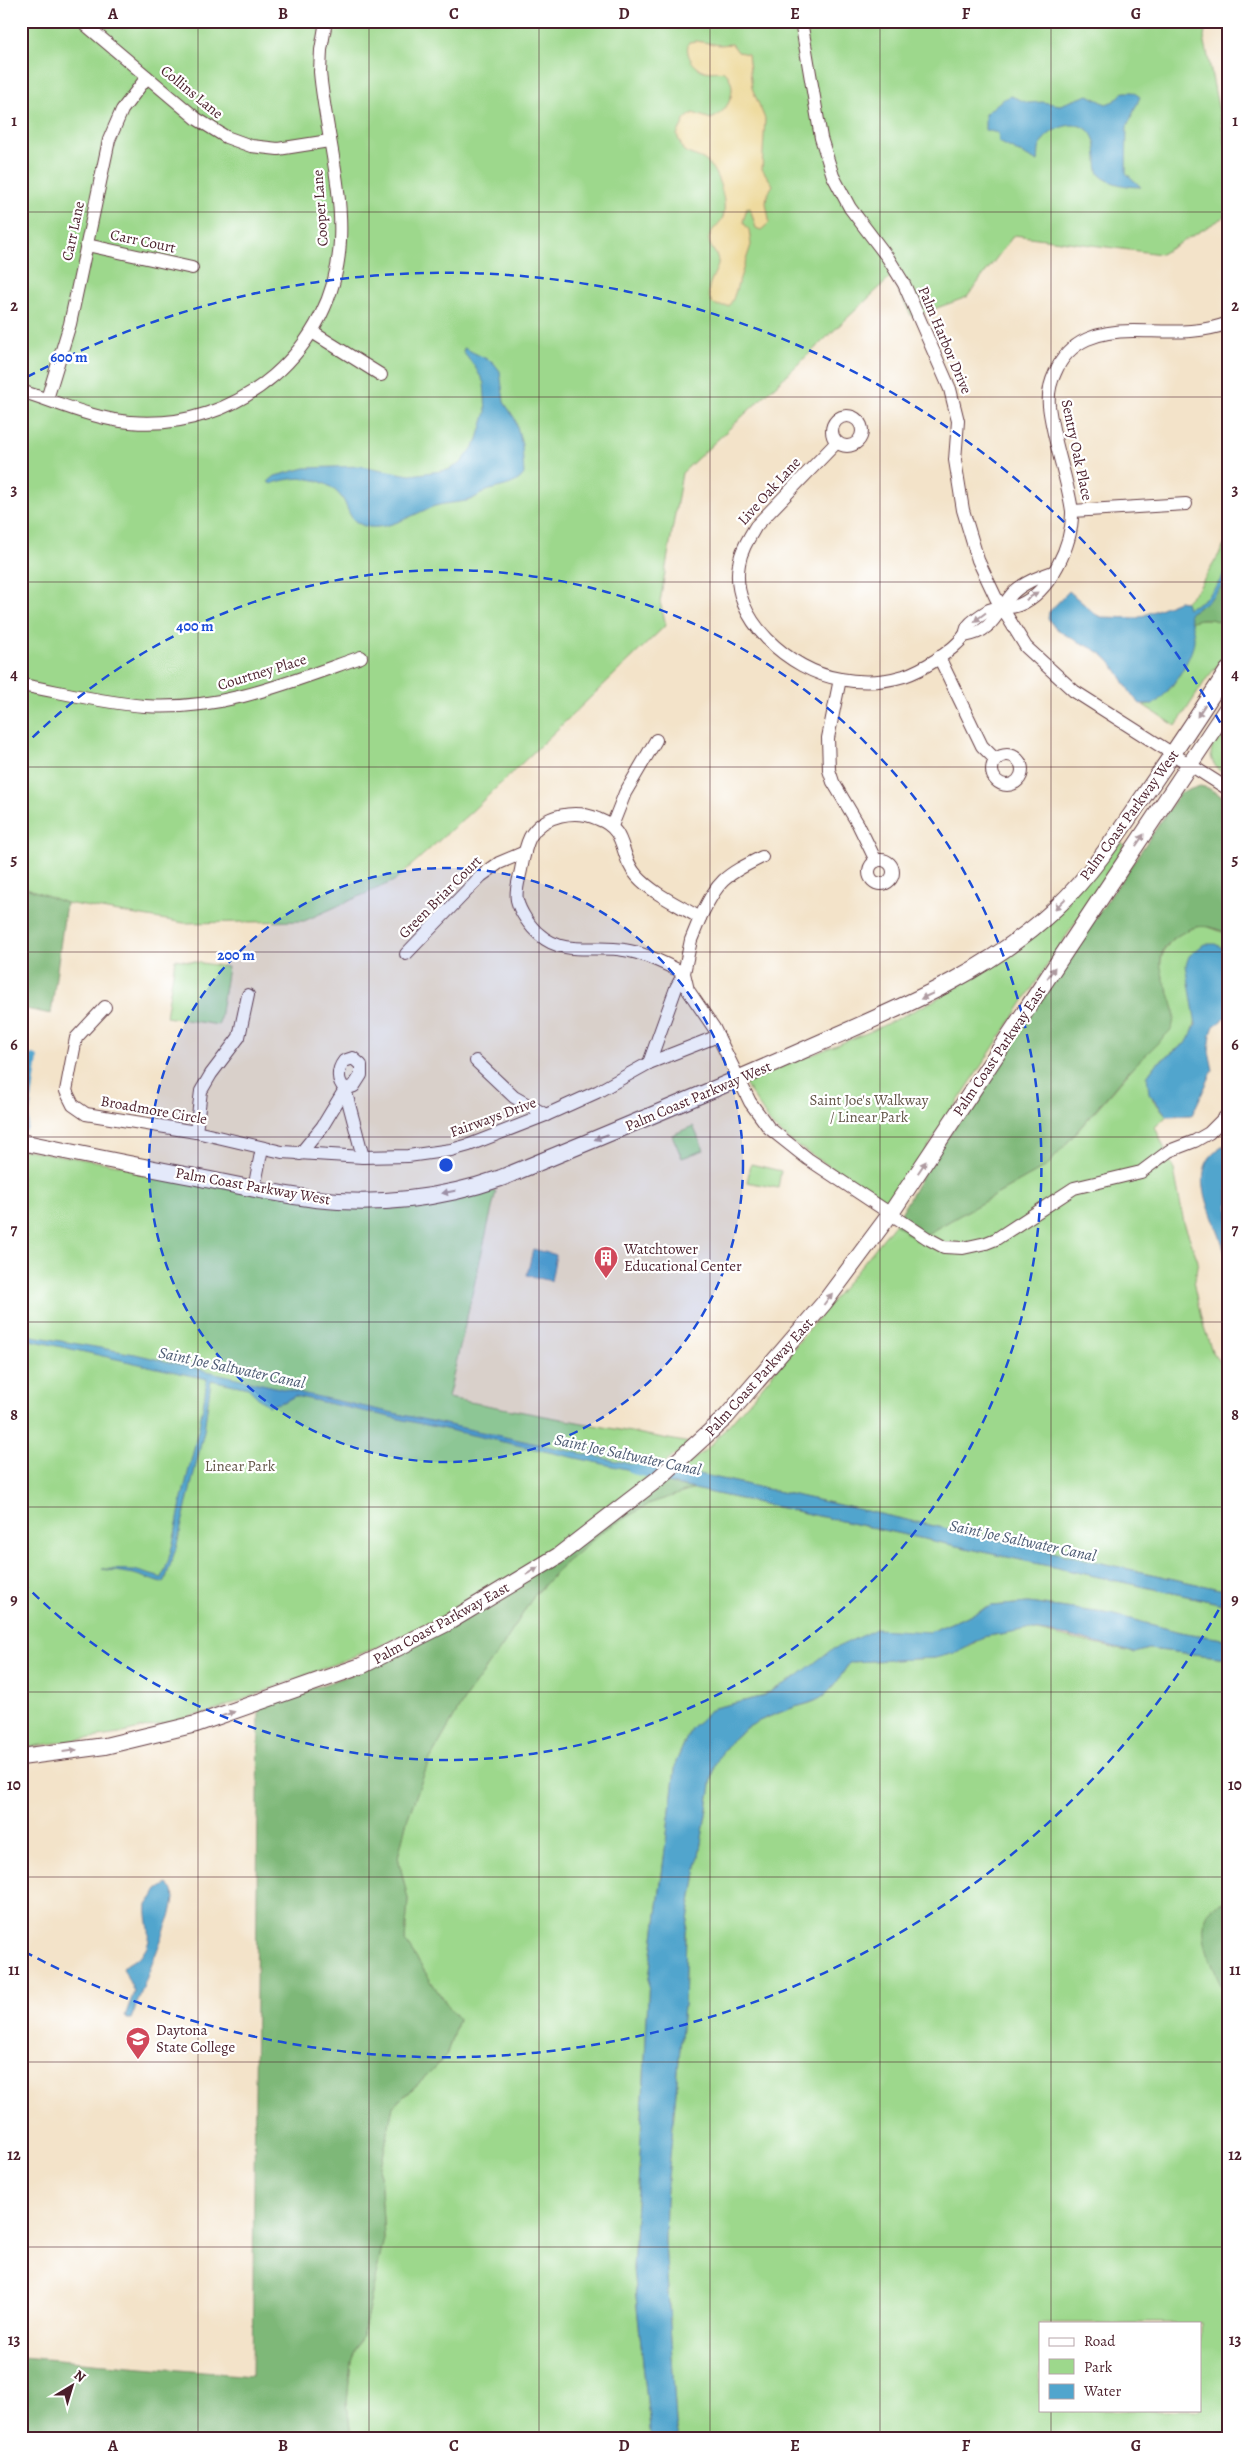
<svg xmlns="http://www.w3.org/2000/svg" width="1249" height="2459" viewBox="0 0 1249 2459" font-family="Alegreya,serif">
<rect width="100%" height="100%" fill="#fff"/>
<filter id="ink" filterUnits="userSpaceOnUse"><feTurbulence type="fractalNoise" baseFrequency=".02" numOctaves="2"/><feDisplacementMap in="SourceGraphic" scale="10" xChannelSelector="R" yChannelSelector="G"/><feConvolveMatrix kernelMatrix="1 2 1 2 8 2 1 2 1" color-interpolation-filters="sRGB"/></filter>
<filter id="wash" filterUnits="userSpaceOnUse"><feTurbulence type="fractalNoise" baseFrequency=".0096" numOctaves="4" result="noise"/><feDisplacementMap in="SourceGraphic" scale="20" xChannelSelector="R" yChannelSelector="G"/><feGaussianBlur stdDeviation="1.12" result="paint"/><feColorMatrix in="noise" values="0 0 0 0 0 0 0 0 0 0 0 0 0 0 0 0 0 1.4 0 .05"/><feComposite in="paint" operator="in"/></filter>
<g filter="url(#wash)">
<rect width="100%" height="100%" fill="#f3e3c9"/>
<g fill="#9dd88c" stroke="#747c5c" fill-rule="evenodd">
<polygon points="21,21 1207,21 1204,37 1228,156 1228,215 1161,254 1014,235 967,297 912,317 891,277 682,473 660,602 666,625 472,811 394,881 304,921 184,923 66,903 21,886"/>
<path d="M 1228,539 C 1228,548 1230,559 1228,567 C 1223,586 1204,602 1187,609 L 1185,602 L 1199,588 Z"/>
<path d="M 1197,619 L 1217,619 L 1228,625 L 1228,653 L 1207,678 L 1176,726 L 1143,705 C 1168,705 1191,659 1193,637 C 1193,632 1191,627 1190,622 Z"/>
<path d="M 1228,719 L 1228,777 C 1199,758 1213,743 1228,719 Z"/>
<polygon points="1120,842 1125,845 1109,871 890,1205 793,1143 772,1126 744,1082 874,1030 929,1003 984,972"/>
<path d="M 1203,925 L 1228,934 L 1228,951 L 1215,944 L 1192,1000 L 1196,1019 L 1192,1034 L 1187,1042 L 1155,1065 L 1147,1076 L 1153,1100 L 1167,1116 L 1155,1127 L 1174,1170 L 1184,1223 L 1198,1261 L 1194,1286 L 1201,1318 L 1213,1354 L 1228,1372 L 1228,1591 L 681,1470 L 711,1445 L 756,1394 L 895,1224 L 916,1240 L 1047,1166 L 1141,1058 L 1174,1009 C 1169,997 1162,984 1161,972 C 1157,946 1180,930 1203,925 Z"/>
<polygon points="175,959 228,967 219,1025 166,1017"/>
<polygon points="693,1126 704,1150 682,1158 672,1135"/>
<polygon points="21,1149 389,1209 422,1206 496,1191 448,1398 690,1443 580,1532 518,1574 448,1613 378,1647 217,1710 119,1734 21,1748"/>
<polygon points="751,1164 781,1171 778,1188 747,1182"/>
<polygon points="694,1489 1228,1605 1228,1640 1180,1632 1111,1614 1028,1603 992,1606 929,1632 796,1677 761,1697 714,1708 691,1728 676,1762 649,1978 641,2138 633,2269 651,2438 351,2438 347,2402 351,2361 364,2330 384,2238 380,2172 393,2106 428,2075 446,2056 458,2019 438,1992 405,1941 408,1899 398,1857 407,1820 429,1761 465,1698 502,1647 533,1597 562,1566 604,1530 651,1503"/>
<path d="M 1028,1629 L 1135,1653 L 1149,1649 L 1228,1658 L 1228,1900 L 1220,1902 L 1208,1950 L 1228,1999 L 1228,2438 L 679,2438 L 676,2423 L 665,2242 L 666,2199 L 684,2006 L 686,1932 L 714,1767 C 733,1728 757,1721 795,1707 C 803,1705 814,1703 820,1698 C 834,1689 841,1675 850,1662 L 935,1658 L 971,1645 L 983,1637 ZM 1040,2323 L 1200,2323 L 1200,2410 L 1040,2410 Z"/>
</g>
<g fill="#7eb878" stroke="#646c52">
<path d="M 1228,573 L 1228,625 C 1215,619 1203,616 1190,622 L 1189,613 L 1210,598 Z"/>
<path d="M 1200,786 L 1208,788 L 1228,800 L 1228,934 C 1212,926 1199,923 1184,932 C 1143,954 1167,979 1174,1010 C 1175,1016 1173,1023 1172,1029 L 1127,1073 L 1047,1166 L 916,1240 L 895,1224 L 921,1177 L 1180,793 Z"/>
<polygon points="21,886 66,903 51,1014 21,1008"/>
<polygon points="662,1482 694,1489 651,1503 604,1530 562,1566 533,1597 502,1647 465,1698 429,1761 407,1820 398,1857 408,1899 405,1941 438,1992 458,2019 446,2056 428,2075 393,2106 380,2172 384,2238 364,2330 351,2361 347,2402 351,2438 21,2438 21,2357 252,2376 259,1707 362,1671"/>
<path d="M 1228,1900 L 1228,1999 C 1216,1972 1180,1912 1228,1900 Z"/>
</g>
<path fill="#eeda9e" stroke="#9c7c64" d="M 697,41 L 719,45 L 732,44 L 738,52 L 748,54 L 752,88 L 765,119 L 762,169 L 773,185 C 762,202 767,203 769,220 L 769,223 L 761,230 L 756,228 L 750,208 L 747,207 L 743,222 L 749,230 L 751,245 L 733,299 L 729,306 L 720,306 L 713,304 C 704,290 711,282 717,268 C 722,255 710,251 709,240 C 709,230 720,225 723,217 C 728,202 718,172 707,162 C 701,156 690,156 683,150 L 677,135 L 685,119 L 693,113 L 711,119 C 729,112 740,87 725,72 C 718,70 711,73 705,71 C 693,68 684,53 689,42 Z"/>
<g fill="#51a5cd" stroke="#4e627c">
<path d="M 1124,92 L 1133,92 L 1140,97 L 1127,127 L 1126,173 L 1141,187 C 1128,187 1109,184 1100,175 C 1094,168 1101,144 1089,131 C 1075,117 1046,130 1040,146 C 1038,151 1039,157 1038,162 L 999,142 L 998,133 L 985,130 L 985,114 L 1003,99 L 1011,96 L 1028,103 L 1042,102 L 1060,105 L 1088,95 L 1106,104 L 1114,101 Z"/>
<path d="M 464,348 L 493,362 L 500,371 L 504,402 L 515,419 L 522,445 L 524,474 C 515,488 495,486 483,493 C 477,496 473,500 466,501 C 456,503 445,503 435,506 C 414,513 377,539 355,521 C 348,515 347,505 342,498 C 325,475 295,475 271,484 L 268,482 L 275,476 L 305,468 L 361,466 L 410,475 L 448,470 L 461,463 L 477,442 L 486,412 L 484,383 L 475,367 L 463,352 Z"/>
<path d="M 1228,567 C 1228,587 1205,605 1189,613 C 1190,622 1195,632 1194,640 C 1193,658 1169,694 1154,704 L 1140,704 C 1125,690 1120,668 1103,655 C 1086,642 1060,638 1048,619 L 1049,612 L 1069,591 L 1095,614 L 1101,617 L 1137,618 L 1179,601 L 1185,602 L 1187,608 C 1208,601 1218,585 1228,567 Z"/>
<polygon points="1204,944 1215,944 1228,951 1228,1016 1214,1026 1211,1034 1209,1051 1213,1070 1192,1115 1167,1116 1149,1093 1147,1076 1155,1065 1187,1042 1196,1025 1186,965 1189,956"/>
<path d="M 1228,1144 L 1228,1315 C 1227,1309 1225,1302 1225,1296 C 1224,1283 1228,1270 1226,1257 C 1220,1223 1177,1166 1228,1144 Z"/>
<polygon points="533,1249 556,1255 551,1281 527,1275"/>
<path d="M 21,1334 L 135,1354 L 296,1392 L 649,1468 L 644,1473 L 295,1396 L 286,1401 L 269,1406 L 260,1400 L 248,1388 L 211,1380 L 204,1431 L 177,1545 L 165,1581 L 161,1583 L 134,1574 L 102,1569 L 134,1570 L 162,1578 C 172,1554 176,1529 181,1503 C 190,1462 202,1422 207,1379 L 21,1338 Z"/>
<polygon points="681,1470 1228,1591 1228,1605 662,1482"/>
<path d="M 1028,1603 L 1111,1614 L 1180,1632 L 1228,1640 L 1228,1658 L 1149,1649 L 1135,1653 L 1069,1636 L 1028,1629 L 983,1637 L 955,1653 L 935,1658 L 850,1662 C 841,1675 834,1689 821,1698 C 814,1702 803,1705 795,1707 C 757,1721 733,1728 714,1767 L 686,1932 L 684,2006 L 666,2199 L 665,2242 L 676,2423 L 679,2438 L 651,2438 L 633,2269 L 641,2138 L 649,1978 L 676,1762 L 691,1728 L 714,1708 L 761,1697 L 796,1677 L 831,1650 L 876,1629 L 929,1632 L 992,1606 Z"/>
<path d="M 167,1884 L 173,1890 L 174,1899 L 171,1914 L 133,2014 L 131,2019 L 127,2019 L 125,2016 L 134,1992 L 123,1968 C 128,1962 136,1960 142,1954 C 156,1939 145,1922 147,1905 L 158,1890 Z"/>
</g>
<g fill="none" stroke-linecap="round" stroke-linejoin="round">
<g stroke="#51a5cd" stroke-width="10">
<polyline points="23,1127 33,1059"/>
<polyline points="633,1469 665,1476"/>
</g>
</g>
</g>
<g filter="url(#ink)">
<g fill="none" stroke-linecap="round" stroke-linejoin="round">
<defs>
<g id="minor">
<polyline points="81,21 197,119 226,137 251,146 278,149 329,141"/>
<polyline points="801,21 821,138 833,176 850,208 888,258 904,284 950,389 958,421 955,460 963,510 978,560 996,598 1026,647 1074,691 1228,789"/>
<polyline points="87,245 192,268"/>
<polyline points="312,332 381,375"/>
<path d="M 21,391 C 57,402 93,419 130,422 C 238,432 335,349 340,241 C 343,185 325,128 320,72 L 321,50 L 326,21"/>
<polyline points="47,399 70,324 109,140 122,110 147,77"/>
<circle cx="847" cy="431" r="15"/>
<path d="M 837,442 L 756,526 C 749,538 741,550 739,564 C 729,619 791,671 840,679 C 861,683 884,682 904,676 C 922,670 952,652 964,636 C 966,634 966,629 968,626 C 972,621 984,613 989,610 C 998,606 1010,609 1019,605 C 1051,592 1073,543 1072,511 C 1067,476 1053,441 1049,406 C 1048,395 1050,383 1055,373 C 1069,339 1100,331 1133,331 C 1165,331 1198,335 1228,323"/>
<polyline points="1072,511 1186,504"/>
<path d="M 964,636 C 993,632 996,613 1012,594 C 1022,583 1039,577 1053,572"/>
<polyline points="939,657 982,746 996,760"/>
<polyline points="840,679 828,738 829,770 833,782 858,824 876,861"/>
<path d="M 21,685 C 62,692 103,703 145,706 C 222,711 290,682 361,657"/>
<circle cx="1007" cy="770" r="15"/>
<polyline points="612,826 625,793 656,740"/>
<circle cx="881" cy="872" r="12"/>
<path d="M 700,918 C 718,880 724,876 762,857"/>
<polyline points="406,954 481,876 499,863 525,852"/>
<polyline points="105,1007 76,1038 66,1091 73,1105 86,1114 196,1132 282,1152 363,1157 408,1156 451,1150 469,1145 546,1115 597,1092 649,1063 718,1036"/>
<path d="M 353,1058 L 361,1065 L 361,1075 L 354,1086 L 345,1089 C 337,1081 337,1070 344,1061 Z"/>
<polyline points="476,1061 514,1097 546,1115"/>
<path d="M 649,1063 L 676,988 L 684,973 L 691,940 L 700,918 C 679,905 653,894 637,876 C 618,855 629,831 598,819 C 576,809 543,814 530,837 C 525,847 523,859 521,870 C 519,880 515,890 517,900 C 520,912 530,927 540,935 C 563,956 596,945 624,950 C 645,953 665,964 684,973 L 688,990 L 714,1028 L 750,1102 L 769,1128 L 808,1159 L 927,1238 L 944,1247 L 963,1248 L 986,1243 L 996,1239 L 1074,1188 L 1141,1172 L 1169,1151 L 1195,1141 L 1209,1133 L 1228,1114"/>
<polyline points="196,1132 201,1091 211,1074 239,1037 248,995"/>
<polyline points="300,1154 322,1127 345,1089 363,1157"/>
<polyline points="254,1189 262,1148"/>
</g>
<g id="major">
<path d="M 21,1142 C 79,1154 137,1166 196,1177 C 235,1185 275,1194 315,1199 C 377,1206 442,1199 501,1178 C 603,1136 705,1094 806,1049 C 894,1010 985,975 1056,908 C 1090,876 1116,837 1141,800 C 1171,757 1200,713 1228,670"/>
<polyline points="21,1757 105,1746 196,1724 361,1666 447,1623 558,1556 659,1478 726,1417 824,1303 891,1213 1228,707"/>
</g>
</defs>
<use href="#minor" stroke="#633c43" stroke-width="14"/>
<use href="#major" stroke="#633c43" stroke-width="18"/>
<use href="#minor" stroke="#fff" stroke-width="12"/>
<use href="#major" stroke="#fff" stroke-width="16"/>
</g>
<defs><path id="oneway-solid" d="M-6-.8H1V-3.2L6.5 0L1 3.2V.8H-6Z" transform="scale(1.25)"/></defs>
<g fill="#ae9aa0">
<use href="#oneway-solid" transform="translate(1032 596) rotate(-34)"/>
<use href="#oneway-solid" transform="translate(980 617) rotate(143)"/>
<use href="#oneway-solid" transform="translate(1201 711) rotate(123)"/>
<use href="#oneway-solid" transform="translate(1140 840) rotate(-56)"/>
<use href="#oneway-solid" transform="translate(1060 904) rotate(135)"/>
<use href="#oneway-solid" transform="translate(1051 973) rotate(-56)"/>
<use href="#oneway-solid" transform="translate(927 996) rotate(155)"/>
<use href="#oneway-solid" transform="translate(601 1137) rotate(158)"/>
<use href="#oneway-solid" transform="translate(922 1167) rotate(-56)"/>
<use href="#oneway-solid" transform="translate(449 1192) rotate(169)"/>
<use href="#oneway-solid" transform="translate(828 1299) rotate(-53)"/>
<use href="#oneway-solid" transform="translate(532 1571) rotate(-31)"/>
<use href="#oneway-solid" transform="translate(228 1714) rotate(-19)"/>
<use href="#oneway-solid" transform="translate(70 1751) rotate(-8)"/>
</g>
</g>
<path fill="none" stroke="#4a1f2b" stroke-width="1" stroke-opacity="0.55" d="M 198,21 L 198,2438M 369,21 L 369,2438M 539,21 L 539,2438M 710,21 L 710,2438M 880,21 L 880,2438M 1051,21 L 1051,2323M 21,212 L 1228,212M 21,397 L 1228,397M 21,582 L 1228,582M 21,767 L 1228,767M 21,952 L 1228,952M 21,1137 L 1228,1137M 21,1322 L 1228,1322M 21,1507 L 1228,1507M 21,1692 L 1228,1692M 21,1877 L 1228,1877M 21,2062 L 1228,2062M 21,2247 L 1228,2247M 1051,2410 L 1051,2438"/>
<circle cx="446" cy="1165" r="297" fill="#1d4ed8" fill-opacity=".12"/>
<g fill="none" stroke="#1d4ed8" stroke-width="2.5" stroke-dasharray="9 6">
<circle cx="446" cy="1165" r="297"/>
<path d="M22 748A595 595 0 1 1 22 1582"/>
<path d="M1226 1597A892 892 0 0 1 27 1953M27 377A892 892 0 0 1 1226 733"/>
</g>
<defs>
<symbol id="building-pin" viewBox="-11 -11 22 30"><path d="M0 17L-7.5 6A9.5 9.5 0 1 1 7.5 6Z" fill="#d1495b" stroke="#fff"/><path d="M-4-6H4V6H1V3H-1V6H-4ZM-2.5-4.3h1.7v1.8h-1.7ZM.8-4.3h1.7v1.8H.8ZM-2.5-1h1.7V.8h-1.7ZM.8-1h1.7V.8H.8Z" fill="#fff"/></symbol>
<symbol id="university-pin" viewBox="-11 -11 22 30"><path d="M0 17L-7.5 6A9.5 9.5 0 1 1 7.5 6Z" fill="#d1495b" stroke="#fff"/><path d="M0-5L7-2L0 1L-7-2ZM-4 1L0 2.5L4 1V4Q0 6-4 4Z" fill="#fff"/></symbol>
</defs>
<g fill-rule="evenodd">
<use href="#building-pin" x="592" y="1244" width="28" height="38"/>
<use href="#university-pin" x="124" y="2025" width="28" height="38"/>
</g>
<g text-anchor="middle" stroke-width="4.5" stroke-linejoin="round" paint-order="stroke">
<g font-size="15" fill="#4a1f2b" stroke="#fff">
<text transform="translate(192 92) rotate(39)" y="5">Collins Lane</text>
<text transform="translate(320 208) rotate(-94)" y="5">Cooper Lane</text>
<text transform="translate(73 231) rotate(-78)" y="5">Carr Lane</text>
<text transform="translate(143 241) rotate(12)" y="5">Carr Court</text>
<text transform="translate(945 340) rotate(67)" y="5">Palm Harbor Drive</text>
<text transform="translate(1077 450) rotate(78)" y="5">Sentry Oak Place</text>
<text transform="translate(769 491) rotate(-48)" y="5">Live Oak Lane</text>
<text transform="translate(262 672) rotate(-17)" y="5">Courtney Place</text>
<text transform="translate(1129 815) rotate(-54)" y="5">Palm Coast Parkway West</text>
<text transform="translate(440 897) rotate(-45)" y="5">Green Briar Court</text>
<text transform="translate(999 1051) rotate(-56)" y="5">Palm Coast Parkway East</text>
<text transform="translate(698 1096) rotate(-23)" y="5">Palm Coast Parkway West</text>
<text transform="translate(154 1110) rotate(10)" y="5">Broadmore Circle</text>
<text transform="translate(493 1117) rotate(-20)" y="5">Fairways Drive</text>
<text transform="translate(253 1186) rotate(10)" y="5">Palm Coast Parkway West</text>
<text transform="translate(759 1377) rotate(-48)" y="5">Palm Coast Parkway East</text>
<text transform="translate(441 1623) rotate(-29)" y="5">Palm Coast Parkway East</text>
</g>
<g font-size="15" fill="#635648" stroke="#fff">
<text x="869" y="1105">Saint Joe's Walkway<tspan x="869" dy="17">/ Linear Park</tspan></text>
<text x="240" y="1471">Linear Park</text>
</g>
<g font-size="15" fill="#4a1f2b" stroke="#fff" text-anchor="start">
<text x="624" y="1254">Watchtower<tspan x="624" dy="17">Educational Center</tspan></text>
<text x="156" y="2035">Daytona<tspan x="156" dy="17">State College</tspan></text>
</g>
<g font-size="16" font-style="italic" fill="#4d5b74" stroke="#fff">
<text transform="translate(232 1367) rotate(12)" y="6">Saint Joe Saltwater Canal</text>
<text transform="translate(628 1454) rotate(12)" y="6">Saint Joe Saltwater Canal</text>
<text transform="translate(1023 1540) rotate(12)" y="6">Saint Joe Saltwater Canal</text>
</g>
</g>
<circle cx="446" cy="1165" r="8" fill="#1d4ed8" stroke="#fff" stroke-width="2.5"/>
<g font-size="15" text-anchor="middle" font-weight="bold" fill="#1d4ed8" stroke="#fff" stroke-width="4.5" stroke-linejoin="round" paint-order="stroke">
<text x="69" y="362">600 m</text>
<text x="195" y="631">400 m</text>
<text x="236" y="960">200 m</text>
</g>
<rect width="1249" height="2459" fill="none" stroke="#fff" stroke-width="55"/>
<rect x="1039" y="2322" width="162" height="90" fill="#ffffff" stroke="#b7a5aa"/>
<rect x="1049" y="2338" width="25" height="8" fill="#ffffff" stroke="#b7a5aa"/>
<text x="1084" y="2346" font-size="15" fill="#4a1f2b">Road</text>
<rect x="1049" y="2359" width="25" height="15" fill="#9dd88c" stroke="#b7a5aa"/>
<text x="1084" y="2372" font-size="15" fill="#4a1f2b">Park</text>
<rect x="1049" y="2384" width="25" height="15" fill="#51a5cd" stroke="#b7a5aa"/>
<text x="1084" y="2396" font-size="15" fill="#4a1f2b">Water</text>
<g transform="translate(72 2386) rotate(38)" stroke="#ffffff" stroke-width="4" paint-order="stroke">
<path d="M0-4L9 19L0 12L-9 19Z" fill="#4a1f2b"/>
<text y="-8" font-size="14" font-weight="bold" text-anchor="middle" fill="#4a1f2b">N</text>
</g>
<rect x="28" y="28" width="1194" height="2404" fill="none" stroke="#4a1f2b" stroke-width="2"/>
<g font-size="16" text-anchor="middle" font-weight="bold" fill="#4a1f2b">
<text x="113" y="19">A</text>
<text x="283" y="19">B</text>
<text x="454" y="19">C</text>
<text x="624" y="19">D</text>
<text x="795" y="19">E</text>
<text x="966" y="19">F</text>
<text x="1136" y="19">G</text>
<text x="14" y="126">1</text>
<text x="1235" y="126">1</text>
<text x="14" y="311">2</text>
<text x="1235" y="311">2</text>
<text x="14" y="495">3</text>
<text x="1235" y="495">3</text>
<text x="14" y="680">4</text>
<text x="1235" y="680">4</text>
<text x="14" y="865">5</text>
<text x="1235" y="865">5</text>
<text x="14" y="1050">6</text>
<text x="1235" y="1050">6</text>
<text x="14" y="1235">7</text>
<text x="1235" y="1235">7</text>
<text x="14" y="1420">8</text>
<text x="1235" y="1420">8</text>
<text x="14" y="1605">9</text>
<text x="1235" y="1605">9</text>
<text x="14" y="1790">10</text>
<text x="1235" y="1790">10</text>
<text x="14" y="1975">11</text>
<text x="1235" y="1975">11</text>
<text x="14" y="2160">12</text>
<text x="1235" y="2160">12</text>
<text x="14" y="2345">13</text>
<text x="1235" y="2345">13</text>
<text x="113" y="2451">A</text>
<text x="283" y="2451">B</text>
<text x="454" y="2451">C</text>
<text x="624" y="2451">D</text>
<text x="795" y="2451">E</text>
<text x="966" y="2451">F</text>
<text x="1136" y="2451">G</text>
</g>
</svg>
